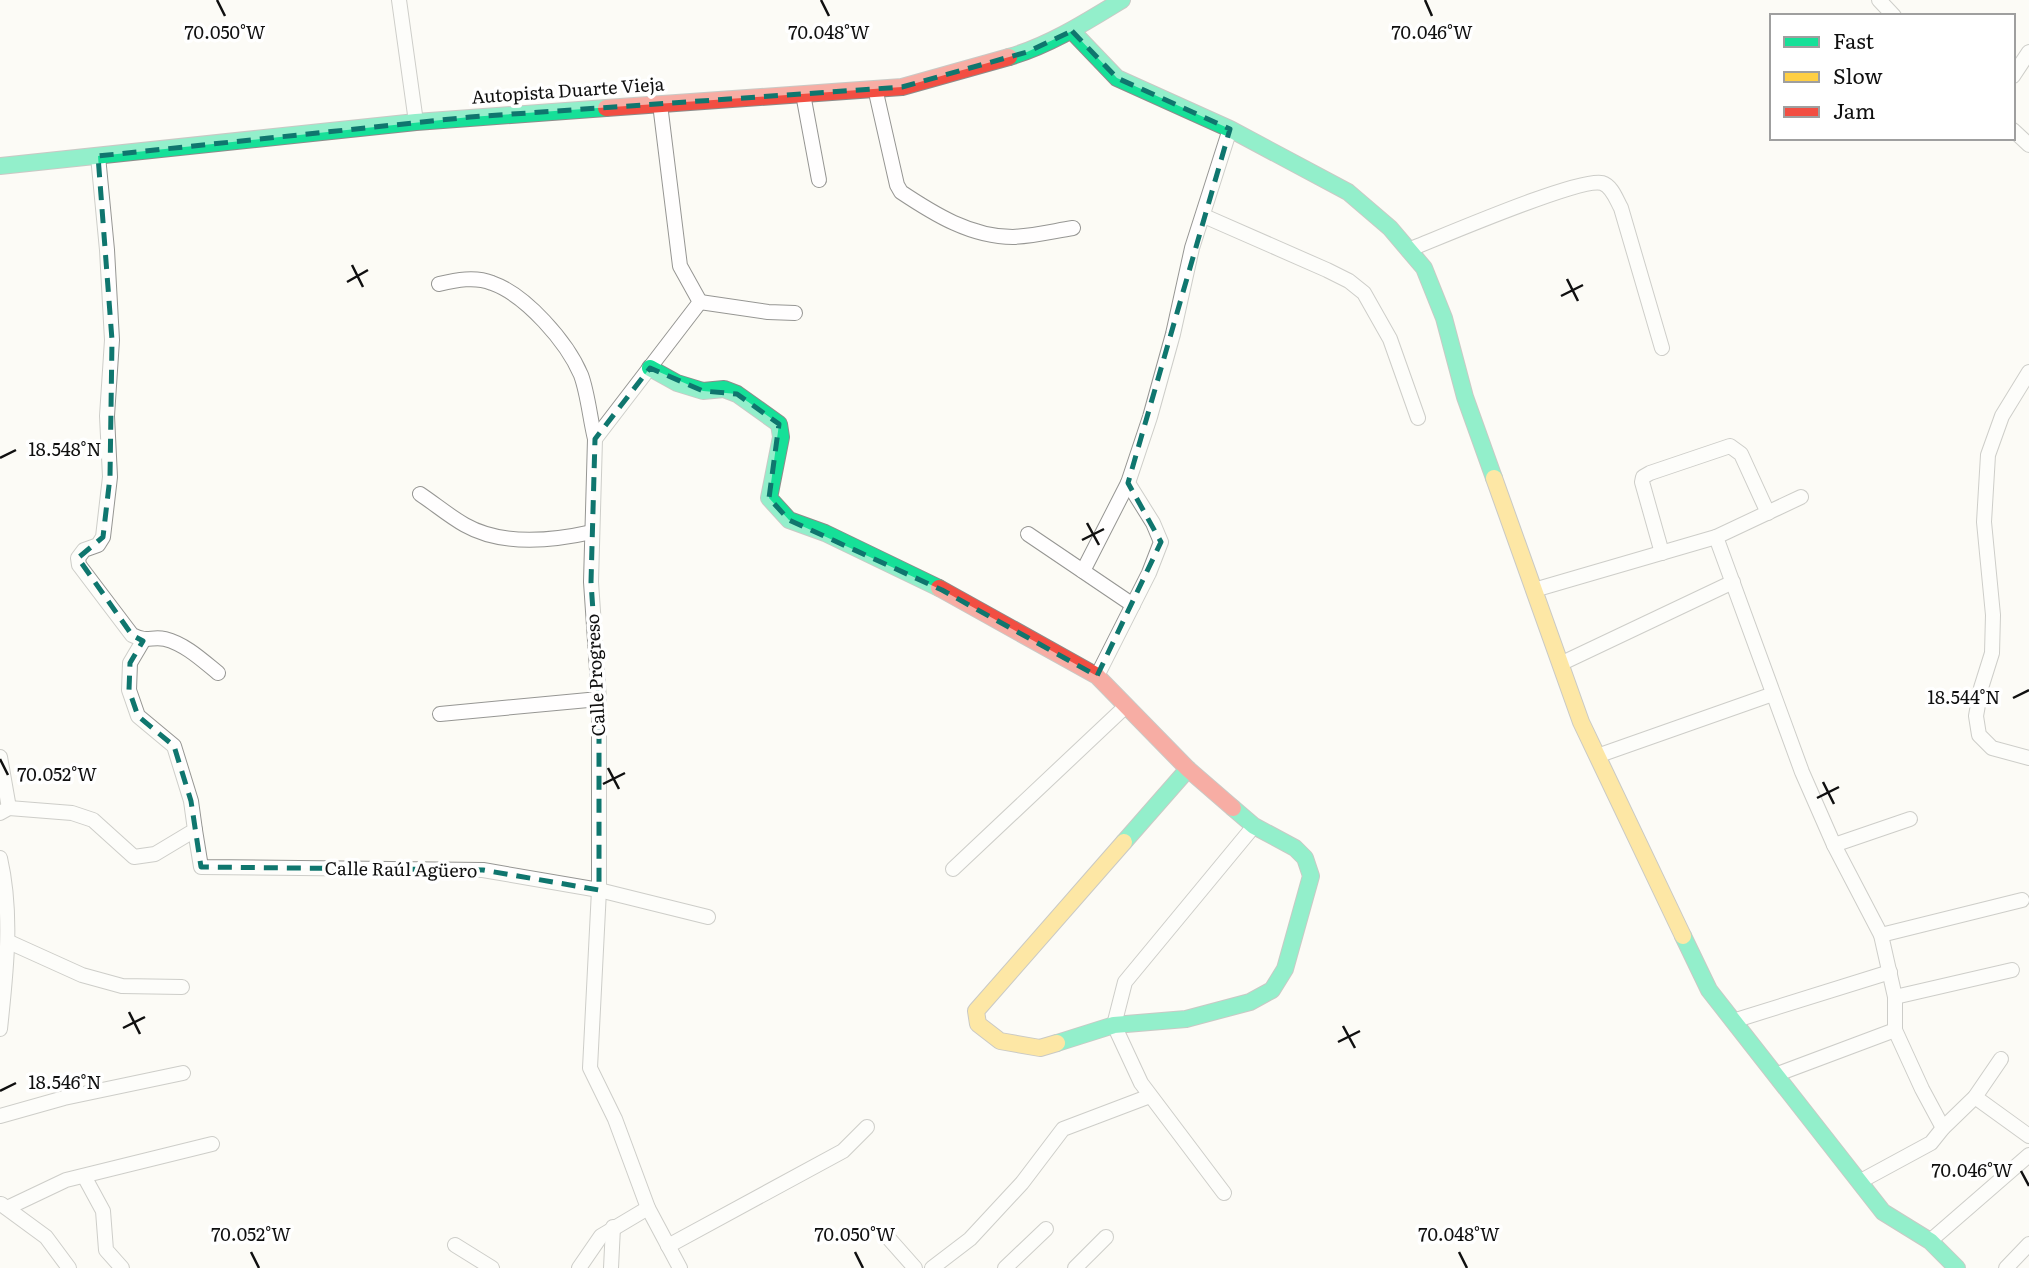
<svg xmlns="http://www.w3.org/2000/svg" width="2029" height="1268" viewBox="0 0 2029 1268" font-family="Literata,serif">
<rect width="100%" height="100%" fill="#fcfbf5"/>
<g fill="none" stroke-linecap="round" stroke-linejoin="round">
<defs>
<g id="street">
<polyline points="399,0 416,122"/>
<polyline points="1879,0 1894,16"/>
<polyline points="2013,76 2029,52"/>
<path d="M 875,88 L 897,185 L 901,192 C 934,214 971,237 1013,237 C 1033,236 1054,231 1073,228"/>
<polyline points="803,94 819,180"/>
<polyline points="660,104 680,266 700,302 595,439 591,582 599,699 599,890 590,1068 615,1119 648,1208 680,1268"/>
<polyline points="2013,130 2029,145"/>
<path d="M 98,156 L 107,250 L 112,340 L 107,416 L 110,477 L 103,537 L 98,545 L 84,550 L 78,558 L 79,565 L 132,635 C 148,643 151,636 165,639 C 185,644 202,660 218,673"/>
<polyline points="1204,216 1327,270 1349,281 1364,293 1390,339 1418,418"/>
<path d="M 1408,250 C 1439,238 1579,177 1602,183 C 1612,186 1616,199 1621,208 L 1662,348"/>
<path d="M 439,284 C 456,280 475,276 492,283 C 526,295 567,342 581,375 C 588,394 590,419 595,439"/>
<polyline points="700,302 768,312 795,313"/>
<polyline points="2029,372 2002,416 1988,455 1984,522 1993,615 1992,653 1981,688 1976,716 1979,735 1992,748 2029,758"/>
<path d="M 420,494 C 435,504 449,516 465,525 C 502,546 552,541 592,532"/>
<polyline points="1028,534 1133,605"/>
<polyline points="1716,537 1802,772 1834,845 1881,935 1895,997 1895,1030 1922,1089 1943,1128"/>
<polyline points="1662,553 1642,482 1643,477 1650,473 1730,446 1741,454 1768,513"/>
<polyline points="1083,571 1128,483"/>
<polyline points="1534,590 1716,537 1801,497"/>
<polyline points="1560,664 1733,582"/>
<polyline points="1097,676 1149,573 1161,542 1153,523 1128,483 1150,417 1173,334 1192,248 1230,129"/>
<polyline points="440,714 599,699"/>
<polyline points="1597,756 1773,694"/>
<polyline points="0,757 9,808"/>
<polyline points="0,813 9,808 72,813 93,820 134,857 155,854 195,830 191,801 174,746 138,716 129,690 130,663 143,641"/>
<polyline points="195,830 201,867 483,870 599,890 708,917"/>
<polyline points="1834,845 1910,819"/>
<path d="M 0,858 C 13,915 6,972 0,1029"/>
<polyline points="953,869 1126,706"/>
<polyline points="1881,935 2022,900"/>
<polyline points="9,942 82,975 122,986 182,987"/>
<polyline points="1895,997 2012,970"/>
<polyline points="1733,1021 1890,972"/>
<polyline points="1775,1075 1895,1030"/>
<polyline points="1975,1097 2029,1136"/>
<polyline points="0,1116 64,1098 183,1073"/>
<polyline points="84,1176 103,1211 106,1250 122,1268"/>
<polyline points="1859,1182 1931,1143 1943,1128 1975,1097 2001,1059"/>
<polyline points="1224,1193 1141,1083 1114,1025 1125,982 1254,826"/>
<polyline points="1,1204 46,1237 69,1268"/>
<polyline points="7,1208 66,1180 212,1144"/>
<polyline points="884,1233 915,1268"/>
<polyline points="1930,1241 2029,1155"/>
<polyline points="455,1245 492,1268"/>
<polyline points="668,1246 843,1151 867,1127"/>
<polyline points="579,1268 601,1236 648,1208"/>
<polyline points="611,1268 613,1227"/>
<polyline points="932,1268 970,1239 1022,1183 1063,1129 1150,1096"/>
<polyline points="1005,1268 1046,1229"/>
<polyline points="1075,1268 1106,1237"/>
<polyline points="2006,1268 2029,1244"/>
</g>
<g id="fast">
<polyline points="1072,31 1117,78 1230,129 1348,192 1390,228 1424,268 1444,318 1465,397 1494,478"/>
<path d="M 1009,57 C 1050,45 1086,22 1122,0"/>
<polyline points="0,166 416,122 606,108"/>
<polyline points="650,368 677,383 703,391 724,389 737,394 779,424 781,437 769,498 789,520 825,533 939,588"/>
<polyline points="1124,842 1188,769"/>
<polyline points="1683,936 1709,990 1883,1212 1930,1241 1957,1268"/>
<polyline points="1057,1043 1114,1025 1186,1019 1250,1002 1272,990 1285,969 1311,876 1305,858 1295,848 1254,826 1233,808"/>
</g>
<g id="slow">
<polyline points="1494,478 1581,722 1683,936"/>
<polyline points="1057,1043 1040,1048 1000,1041 978,1024 976,1011 1124,842"/>
</g>
<g id="jam">
<polyline points="606,108 902,87 1009,57"/>
<polyline points="939,588 1097,676 1188,769 1233,808"/>
</g>
</defs>
<use href="#street" stroke="#969693" stroke-width="16"/>
<use href="#fast" stroke="#8d8c8a" stroke-width="18"/>
<use href="#slow" stroke="#8d8c8a" stroke-width="18"/>
<use href="#jam" stroke="#8d8c8a" stroke-width="18"/>
<use href="#street" stroke="#fffefe" stroke-width="14"/>
<use href="#fast" stroke="#16e098" stroke-width="16"/>
<use href="#slow" stroke="#ffcf43" stroke-width="16"/>
<use href="#jam" stroke="#f24e42" stroke-width="16"/>
</g>
<path d="M0 0H2029V1268H0ZM 1072,31 L 1117,78 L 1230,129 L 1128,483 L 1161,542 L 1097,676 L 942,590 L 789,520 L 769,498 L 779,424 L 737,394 L 703,391 L 650,368 L 595,439 L 591,582 L 599,699 L 599,890 L 483,870 L 201,867 L 191,801 L 174,746 L 138,716 L 129,690 L 130,663 L 143,641 L 132,635 L 78,558 L 103,537 L 110,477 L 112,340 L 98,156 L 470,117 L 902,87 L 1027,52 Z" fill="#fcfbf5" fill-opacity=".55" fill-rule="evenodd"/>
<path fill="none" stroke="#0f766e" stroke-width="5" stroke-dasharray="14 9" stroke-linejoin="round" d="M 1072,31 L 1117,78 L 1230,129 L 1128,483 L 1161,542 L 1097,676 L 942,590 L 789,520 L 769,498 L 779,424 L 737,394 L 703,391 L 650,368 L 595,439 L 591,582 L 599,699 L 599,890 L 483,870 L 201,867 L 191,801 L 174,746 L 138,716 L 129,690 L 130,663 L 143,641 L 132,635 L 78,558 L 103,537 L 110,477 L 112,340 L 98,156 L 470,117 L 902,87 L 1027,52 Z"/>
<path fill="none" stroke="#101010" stroke-width="2.5" d="M 217,0 L 225,16M 821,0 L 829,16M 1425,0 L 1432,16M 352,265 L 363,287M 1567,279 L 1578,301M 347,282 L 368,270M 1561,296 L 1583,285M 0,458 L 16,450M 1087,523 L 1099,545M 1082,540 L 1104,529M 2013,698 L 2029,690M 0,759 L 8,775M 608,768 L 619,789M 1823,782 L 1834,804M 603,784 L 625,773M 1817,798 L 1839,787M 129,1012 L 140,1034M 1343,1026 L 1355,1048M 123,1028 L 145,1017M 1338,1042 L 1360,1031M 0,1091 L 16,1083M 2021,1171 L 2029,1186M 251,1252 L 259,1268M 855,1252 L 863,1268M 1459,1252 L 1467,1268"/>
<g text-anchor="middle" stroke-width="7" stroke-linejoin="round" paint-order="stroke">
<g font-size="18" fill="#101010" stroke="#fff">
<text transform="translate(568 91) rotate(-4)" y="6">Autopista Duarte Vieja</text>
<text transform="translate(596 675) rotate(-93)" y="6">Calle Progreso</text>
<text transform="translate(401 870) rotate(1)" y="6">Calle Raúl Agüero</text>
</g>
</g>
<g font-size="18" text-anchor="middle" fill="#101010" stroke="#fff" stroke-width="7" stroke-linejoin="round" paint-order="stroke">
<text x="225" y="39">70.050°W</text>
<text x="829" y="39">70.048°W</text>
<text x="1432" y="39">70.046°W</text>
<text x="65" y="456">18.548°N</text>
<text x="1964" y="704">18.544°N</text>
<text x="57" y="781">70.052°W</text>
<text x="65" y="1089">18.546°N</text>
<text x="1972" y="1177">70.046°W</text>
<text x="251" y="1241">70.052°W</text>
<text x="855" y="1241">70.050°W</text>
<text x="1459" y="1241">70.048°W</text>
</g>
<rect x="1770" y="14" width="245" height="126" fill="#ffffff" stroke="#9f9f9f" stroke-width="2"/>
<rect x="1784" y="37" width="35" height="10" fill="#16e098" stroke="#9f9f9f" stroke-width="2"/>
<text x="1833" y="49" font-size="21" fill="#101010">Fast</text>
<rect x="1784" y="72" width="35" height="10" fill="#ffcf43" stroke="#9f9f9f" stroke-width="2"/>
<text x="1833" y="84" font-size="21" fill="#101010">Slow</text>
<rect x="1784" y="107" width="35" height="10" fill="#f24e42" stroke="#9f9f9f" stroke-width="2"/>
<text x="1833" y="119" font-size="21" fill="#101010">Jam</text>
</svg>
